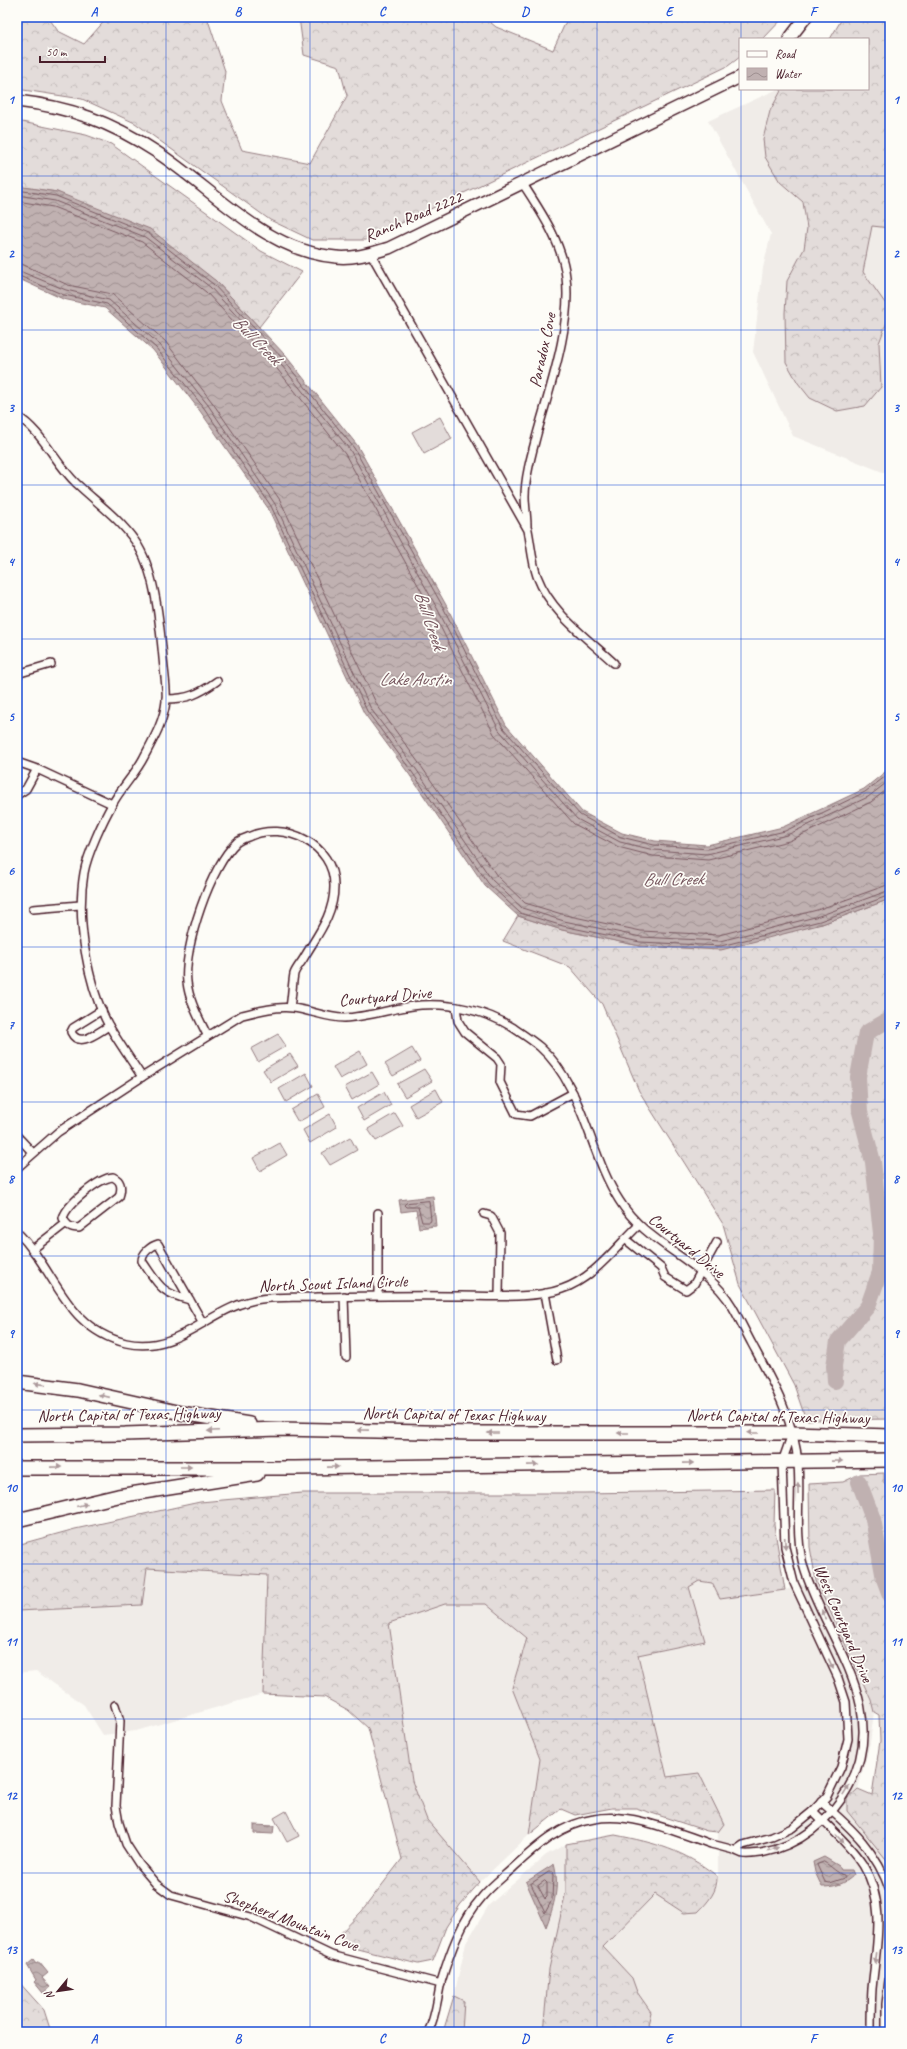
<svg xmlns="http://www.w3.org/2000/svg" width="907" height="2049" viewBox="0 0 907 2049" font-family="Caveat,sans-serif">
<defs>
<pattern id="forest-crowns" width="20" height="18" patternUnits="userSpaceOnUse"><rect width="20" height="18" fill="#e3dcda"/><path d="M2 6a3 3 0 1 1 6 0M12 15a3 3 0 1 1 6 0" fill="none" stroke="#c4bcbb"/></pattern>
<pattern id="water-waves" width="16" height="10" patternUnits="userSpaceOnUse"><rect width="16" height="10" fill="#c0b1b1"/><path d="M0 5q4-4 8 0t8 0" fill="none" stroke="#9e8f90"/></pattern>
</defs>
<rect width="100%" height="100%" fill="#fdfcf7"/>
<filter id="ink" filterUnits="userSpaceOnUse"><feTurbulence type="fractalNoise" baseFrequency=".025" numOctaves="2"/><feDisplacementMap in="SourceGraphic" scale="8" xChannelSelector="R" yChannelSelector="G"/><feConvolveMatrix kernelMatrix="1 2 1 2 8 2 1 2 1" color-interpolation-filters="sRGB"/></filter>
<g filter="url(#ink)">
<g fill="#f0ece8">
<polygon points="843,17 890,17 890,475 793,436 753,352 763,268 771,234 708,121 778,89 868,89 868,39 830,39"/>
<polygon points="147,1568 267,1575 263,1694 136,1731 103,1735 84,1705 36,1671 17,1673 17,1611 142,1605"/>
<polygon points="699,1581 712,1583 721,1599 785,1590 816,1581 871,1700 874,1712 870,1743 858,1789 847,1799 890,1864 890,2032 664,2032 648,2025 651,2012 637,1992 632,1978 602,1947 655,1894 684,1913 718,1885 718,1832 724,1824 667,1777 638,1655 705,1641 689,1587"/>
<polygon points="445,1604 486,1604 527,1638 512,1688 540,1759 529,1835 480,1882 427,1820 412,1781 389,1623"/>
<polygon points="566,1844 566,1891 549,1969 543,2032 462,2032 464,2001 454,1996 466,1943 489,1905 546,1855"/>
</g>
<g fill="url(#forest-crowns)" stroke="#967e82">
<polygon points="17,17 48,17 58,31 84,44 108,17 207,17 225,71 222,101 242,150 310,163 347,96 339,66 304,55 299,17 484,17 496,27 553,50 568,17 784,17 763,39 740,39 740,57 728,66 366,240 312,240 270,220 135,123 82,99 17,89"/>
<polygon points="843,17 890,17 890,228 872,226 863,272 890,310 890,314 879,343 881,387 865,406 837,411 810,398 798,383 786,362 785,313 787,281 804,249 807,228 803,202 780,182 765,157 763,139 770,111 782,89 868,89 868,39 830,39"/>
<polygon points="17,121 86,135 111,144 261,251 302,272 259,327 216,281 57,192 17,186"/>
<polygon points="890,899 890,1419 806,1420 794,1385 740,1284 723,1224 639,1091 602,1004 570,967 503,941 518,916 562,930 640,946 822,924"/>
<polygon points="884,1473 884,1484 890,1484 890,1864 847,1811 847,1799 858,1789 872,1795 880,1741 879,1715 874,1712 871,1700 816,1581 810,1547 809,1484 843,1482 860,1474"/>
<polygon points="775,1490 774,1525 785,1590 720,1599 712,1583 699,1581 689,1587 705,1641 638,1655 667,1777 699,1773 724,1824 718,1832 707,1831 636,1808 612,1808 575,1815 561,1809 529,1835 540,1759 512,1688 527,1638 486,1604 445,1604 389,1623 412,1781 427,1820 480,1882 460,1905 446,1927 433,1961 418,1964 353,1948 337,1937 362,1911 402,1859 368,1728 348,1710 324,1697 263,1694 267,1575 147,1568 142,1605 17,1611 17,1545 75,1529 200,1502 302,1493 584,1493"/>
<path d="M 615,1835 C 656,1843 683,1850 717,1876 C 718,1891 708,1902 698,1912 L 684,1913 L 655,1894 L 603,1947 L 632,1978 L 637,1992 L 651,2012 L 648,2025 L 664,2032 L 543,2032 L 549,1969 L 566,1891 L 566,1844 Z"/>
<polygon points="17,1980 44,2010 51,2032 17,2032"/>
<polygon points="454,1996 464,2001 462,2032 443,2032"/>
</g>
<g fill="#e3dcda" stroke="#967e82">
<polygon points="440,417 452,439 424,454 412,432"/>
<polygon points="278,1034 286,1046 258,1062 251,1049"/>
<polygon points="412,1048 420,1061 393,1076 385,1064"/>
<polygon points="360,1051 367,1064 340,1079 333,1067"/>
<polygon points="290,1054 298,1066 271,1082 263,1070"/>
<polygon points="424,1069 432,1081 405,1097 397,1084"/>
<polygon points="372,1072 379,1084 352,1100 345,1087"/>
<polygon points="306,1073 313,1086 286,1102 279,1089"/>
<polygon points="436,1089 443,1102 416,1117 409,1105"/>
<polygon points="384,1092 391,1105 364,1121 357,1108"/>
<polygon points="318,1094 325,1107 298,1122 291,1110"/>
<polygon points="395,1113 403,1126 376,1141 368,1129"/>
<polygon points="330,1114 337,1127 310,1143 303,1130"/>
<polygon points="350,1137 357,1150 330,1165 322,1153"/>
<polygon points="280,1143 287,1155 260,1171 253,1158"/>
<polygon points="286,1811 299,1836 287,1842 274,1818"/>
</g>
<g fill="url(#water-waves)" stroke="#91777b">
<polygon points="17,186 57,192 150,229 216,281 285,355 357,445 446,605 506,725 582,812 622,833 655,841 707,845 783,827 864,789 890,768 890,899 822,924 721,950 640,946 562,930 518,916 485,886 409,774 364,713 268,508 200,411 153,350 105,308 63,299 17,278"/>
<polygon points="433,1196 436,1226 419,1228 416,1210 401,1212 399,1200"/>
<polygon points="254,1825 274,1826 273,1834 254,1833"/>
<path d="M 824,1857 L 839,1866 L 841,1870 L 852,1870 L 854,1875 C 845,1884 835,1887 822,1887 L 815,1872 L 813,1862 Z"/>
<path d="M 554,1864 C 560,1886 554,1906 546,1927 L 526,1882 Z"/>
<polygon points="33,1960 36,1964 39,1962 48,1973 42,1978 50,1987 43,1993 34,1982 36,1980 27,1965"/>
</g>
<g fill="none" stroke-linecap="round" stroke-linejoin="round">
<g stroke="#795961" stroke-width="1">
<polyline points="17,190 56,196 148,233 213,284 282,358 354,448 443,607 503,728 580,815 621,837 654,845 708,849 785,831 865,792 890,773"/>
<polyline points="17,195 55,201 145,237 210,287 278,361 350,450 438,610 499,730 577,819 620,842 654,850 707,854 787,835 868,797 890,780"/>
<polyline points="17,201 53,207 142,242 206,292 274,365 345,454 433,612 494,734 574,824 618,847 653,856 708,860 789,841 871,802 890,787"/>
<polyline points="17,264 24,265 68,285 112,294 165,341 212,402 280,500 377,705 421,766 497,876 525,903 565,915 641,931 719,935 817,910 890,884"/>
<polyline points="17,270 66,290 109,300 160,345 208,405 275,504 371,709 416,769 492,880 522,908 564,921 641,937 720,941 819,916 890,890"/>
<polyline points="17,275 64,295 107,304 156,348 204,408 271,506 367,711 412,772 488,883 520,913 563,926 640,942 721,946 820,921 890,895"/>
<polygon points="429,1201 431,1220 430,1222 422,1222 418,1207 406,1207 404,1205 406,1203"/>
<path d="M 824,1862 C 831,1866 838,1874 844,1875 L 845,1878 L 830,1883 L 825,1882 L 817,1865 Z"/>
<polygon points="549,1872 552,1872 553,1875 552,1900 545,1913 531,1884"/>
<polygon points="545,1881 547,1883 547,1897 545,1899 538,1886"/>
</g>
<g stroke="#c0b1b1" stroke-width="16">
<polyline points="835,1381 834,1366 838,1341 868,1306 880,1272 881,1233 873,1162 860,1112 858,1077 866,1033 890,1019"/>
<polyline points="859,1482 873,1519 884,1579 890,1595"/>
</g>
<defs>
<g id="street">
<path d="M 523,184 C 541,212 562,242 566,277 C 572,325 550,387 537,434 C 532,453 525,476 525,496 C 525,506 527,516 527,526"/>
<path d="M 371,254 L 528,530 C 531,545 532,562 537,576 C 551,613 586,637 614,663"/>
<path d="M 17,416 C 42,431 55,463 76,483 C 96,502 119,518 135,541 C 157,572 160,630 164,668 C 165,678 167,691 166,701 C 164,721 153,740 144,757 C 136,773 122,787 113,803 C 103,820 87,855 84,873 C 76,919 87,985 109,1026 C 119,1043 131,1060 142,1077"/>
<polyline points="17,674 51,664"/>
<path d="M 166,699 C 188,699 199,694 217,681"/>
<polyline points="17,762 37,769 112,804"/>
<polyline points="17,795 26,789 37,769"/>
<polyline points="33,909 80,905"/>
<polyline points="456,1007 458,1021 465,1032 497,1058 501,1064 500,1082 516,1114 530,1116 573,1093"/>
<path d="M 102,1010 L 73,1028 L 71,1032 C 79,1049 98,1032 109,1026"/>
<path d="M 207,1035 C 199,1018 189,1001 187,982 C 183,947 211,865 237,842 C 240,840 245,838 248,837 C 284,820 335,844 334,887 C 334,914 318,934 305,956 C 302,962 296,968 294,974 C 292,985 292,997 290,1007"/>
<polyline points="17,1136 33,1153"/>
<path d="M 17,1168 L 58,1132 L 142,1077 L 242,1015 C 258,1011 277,1006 293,1008 C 310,1010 327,1018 344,1018 C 370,1017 395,1007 421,1005 C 452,1003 486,1011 512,1027 C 521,1033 532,1040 540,1047 C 583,1085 589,1153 619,1200 C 647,1246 704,1260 732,1306 C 739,1318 745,1331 752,1344 C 772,1381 795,1421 798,1464 C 801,1498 794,1534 804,1568 C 826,1640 893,1708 848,1788 C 830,1821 799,1846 761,1853 C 758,1853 748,1855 744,1854 C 741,1854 739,1852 736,1851 C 728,1848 719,1846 711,1844 C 675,1832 633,1812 594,1819 C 561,1824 537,1846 514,1867 C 503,1877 491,1886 482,1897 C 461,1921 450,1952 441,1982 C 437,1999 436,2017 428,2032"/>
<path d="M 113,1177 C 122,1181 122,1188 119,1197 L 79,1228 C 70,1228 66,1225 63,1218 C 67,1204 99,1178 113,1177 Z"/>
<polyline points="378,1213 378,1295"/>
<polyline points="484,1214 491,1216 500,1233 499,1296"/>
<path d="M 17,1232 C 57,1271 64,1328 126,1343 C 180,1355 211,1305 261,1299 C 280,1296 299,1298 318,1297 C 365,1296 412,1295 460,1296 C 489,1296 535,1299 562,1289 C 593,1279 615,1248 638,1226"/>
<polyline points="625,1239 661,1268 665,1277 686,1290 694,1284 717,1242"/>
<polyline points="33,1249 65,1224"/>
<polyline points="545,1293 557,1360"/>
<polyline points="344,1296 346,1357"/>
<path d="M 190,1300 C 160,1293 159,1285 142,1261 C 142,1253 151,1246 158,1244 L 203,1323"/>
<polyline points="115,1705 120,1721 116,1806 119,1823 126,1844 139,1864 156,1884 171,1895 251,1917 331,1955 441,1984"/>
<path d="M 821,1802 C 852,1828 877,1852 890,1891"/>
<path d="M 813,1811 C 830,1828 850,1845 863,1865 C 887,1904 876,1946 872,1989 C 871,2004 871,2018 871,2032"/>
<polyline points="736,1850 743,1845 772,1837 792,1828 813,1811 827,1796 841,1767 848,1739 846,1702 838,1678 794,1583 785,1547 782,1462 792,1434"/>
<polyline points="886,2032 886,2004 890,1972"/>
</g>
<g id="primary">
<polyline points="789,39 806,17"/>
<path d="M 17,101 C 70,107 111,122 155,151 C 213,188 263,251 336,257 C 354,259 372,253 389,248 L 740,77"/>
</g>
<g id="highway">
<polyline points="17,1382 78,1390 181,1413 249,1424"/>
<polyline points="17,1435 125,1434 280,1429 472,1433 792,1433 890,1436"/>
<polyline points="17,1468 294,1468 890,1460"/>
<polyline points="17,1520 118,1496 257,1474"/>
</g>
</defs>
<use href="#street" stroke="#4a1f2b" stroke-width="10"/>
<use href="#primary" stroke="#4a1f2b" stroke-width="14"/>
<use href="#highway" stroke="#4a1f2b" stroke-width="16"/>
<use href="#street" stroke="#fdfcf7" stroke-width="7"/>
<use href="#primary" stroke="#fdfcf7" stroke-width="11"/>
<use href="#highway" stroke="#fdfcf7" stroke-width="13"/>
</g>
<defs><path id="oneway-solid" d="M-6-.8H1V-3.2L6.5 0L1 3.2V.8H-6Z"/></defs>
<g fill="#ac999b">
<use href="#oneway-solid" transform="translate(40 1384) rotate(-174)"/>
<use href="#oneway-solid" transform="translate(104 1396) rotate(-167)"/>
<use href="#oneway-solid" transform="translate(363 1430) rotate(-179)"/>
<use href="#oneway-solid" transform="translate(213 1431) rotate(178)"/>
<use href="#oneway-solid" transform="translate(493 1433) rotate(-180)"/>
<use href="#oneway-solid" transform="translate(623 1433) rotate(-180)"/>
<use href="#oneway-solid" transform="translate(753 1433) rotate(-180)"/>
<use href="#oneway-solid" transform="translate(837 1461) rotate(-1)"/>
<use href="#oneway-solid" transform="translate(688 1463) rotate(-1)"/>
<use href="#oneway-solid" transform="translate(533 1465) rotate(-1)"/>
<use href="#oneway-solid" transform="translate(56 1467) rotate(-1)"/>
<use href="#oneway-solid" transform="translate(186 1467)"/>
<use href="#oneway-solid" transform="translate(333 1467) rotate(-1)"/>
<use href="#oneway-solid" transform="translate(798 1489) rotate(-91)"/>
<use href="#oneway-solid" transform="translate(82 1505) rotate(-14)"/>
<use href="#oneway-solid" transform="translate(785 1543) rotate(87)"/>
<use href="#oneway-solid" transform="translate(824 1615) rotate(-115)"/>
<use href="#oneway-solid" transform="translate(831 1664) rotate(65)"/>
<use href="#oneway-solid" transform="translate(846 1790) rotate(-58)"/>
<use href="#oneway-solid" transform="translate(840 1839) rotate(46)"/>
<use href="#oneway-solid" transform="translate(773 1849) rotate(-18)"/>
<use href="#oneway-solid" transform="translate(876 1958) rotate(97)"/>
</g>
</g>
<path fill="none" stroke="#1d4ed8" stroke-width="1" stroke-opacity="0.55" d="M 166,17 L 166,2032M 310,17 L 310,2032M 454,17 L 454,2032M 597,17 L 597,2032M 741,17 L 741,39M 741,89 L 741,2032M 17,176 L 890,176M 17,330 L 890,330M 17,485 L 890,485M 17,639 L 890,639M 17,793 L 890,793M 17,947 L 890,947M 17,1102 L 890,1102M 17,1256 L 890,1256M 17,1410 L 890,1410M 17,1564 L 890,1564M 17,1719 L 890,1719M 17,1873 L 890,1873"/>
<g text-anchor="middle" stroke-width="3.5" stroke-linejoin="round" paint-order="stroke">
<g font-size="17" fill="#4a1f2b" stroke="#fdfcf7">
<text transform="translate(413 216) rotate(-23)" y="6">Ranch Road 2222</text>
<text transform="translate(542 350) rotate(-78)" y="6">Paradox Cove</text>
<text transform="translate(385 996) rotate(-5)" y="6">Courtyard Drive</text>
<text transform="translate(687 1245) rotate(39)" y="6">Courtyard Drive</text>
<text transform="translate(333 1283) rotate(-2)" y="6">North Scout Island Circle</text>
<text transform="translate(129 1414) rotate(-1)" y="6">North Capital of Texas Highway</text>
<text transform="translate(454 1414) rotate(1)" y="6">North Capital of Texas Highway</text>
<text transform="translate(778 1416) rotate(1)" y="6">North Capital of Texas Highway</text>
<text transform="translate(844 1623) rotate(67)" y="6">West Courtyard Drive</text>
<text transform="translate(291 1920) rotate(21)" y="6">Shepherd Mountain Cove</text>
</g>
<g font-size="18" font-style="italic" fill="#73525a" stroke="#fdfcf7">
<text transform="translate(257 340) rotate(45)" y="6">Bull Creek</text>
<text transform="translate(430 620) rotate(71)" y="6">Bull Creek</text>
<text x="415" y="685">Lake Austin</text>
<text transform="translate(673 879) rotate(-1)" y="6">Bull Creek</text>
</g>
</g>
<rect width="907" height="2049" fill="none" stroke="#fdfcf7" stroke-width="44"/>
<rect x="739" y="38" width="130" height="52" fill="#fdfcf7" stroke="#b5a4a5"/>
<rect x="747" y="51" width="20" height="6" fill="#fdfcf7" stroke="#b5a4a5"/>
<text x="775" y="58" font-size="12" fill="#4a1f2b">Road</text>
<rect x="747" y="68" width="20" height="12" fill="url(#water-waves)" stroke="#b5a4a5"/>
<text x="775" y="78" font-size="12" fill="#4a1f2b">Water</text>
<g transform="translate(58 1991) rotate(241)" stroke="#fdfcf7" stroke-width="3" paint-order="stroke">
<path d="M0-3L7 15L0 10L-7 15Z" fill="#4a1f2b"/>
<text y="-6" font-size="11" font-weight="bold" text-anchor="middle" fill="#4a1f2b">N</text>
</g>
<path d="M40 56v6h65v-6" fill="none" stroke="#4a1f2b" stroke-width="2"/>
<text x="46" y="56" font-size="12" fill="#4a1f2b" stroke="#fdfcf7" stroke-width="3" paint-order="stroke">50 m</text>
<rect x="22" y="22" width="863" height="2005" fill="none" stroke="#1d4ed8" stroke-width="1.5"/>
<g font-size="13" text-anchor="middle" font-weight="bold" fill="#1d4ed8">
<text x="94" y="16">A</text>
<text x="238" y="16">B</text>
<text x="382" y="16">C</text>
<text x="525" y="16">D</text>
<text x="669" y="16">E</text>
<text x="813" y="16">F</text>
<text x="11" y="104">1</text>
<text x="896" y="104">1</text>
<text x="11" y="258">2</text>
<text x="896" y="258">2</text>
<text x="11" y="412">3</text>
<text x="896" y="412">3</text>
<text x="11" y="566">4</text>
<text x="896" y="566">4</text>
<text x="11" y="721">5</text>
<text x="896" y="721">5</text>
<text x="11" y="875">6</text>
<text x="896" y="875">6</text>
<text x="11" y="1029">7</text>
<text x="896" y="1029">7</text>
<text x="11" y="1183">8</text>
<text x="896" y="1183">8</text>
<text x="11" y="1338">9</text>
<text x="896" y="1338">9</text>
<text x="11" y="1492">10</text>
<text x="896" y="1492">10</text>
<text x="11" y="1646">11</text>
<text x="896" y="1646">11</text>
<text x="11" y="1800">12</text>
<text x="896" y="1800">12</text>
<text x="11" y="1954">13</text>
<text x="896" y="1954">13</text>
<text x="94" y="2043">A</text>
<text x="238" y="2043">B</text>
<text x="382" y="2043">C</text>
<text x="525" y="2043">D</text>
<text x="669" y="2043">E</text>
<text x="813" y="2043">F</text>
</g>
</svg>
